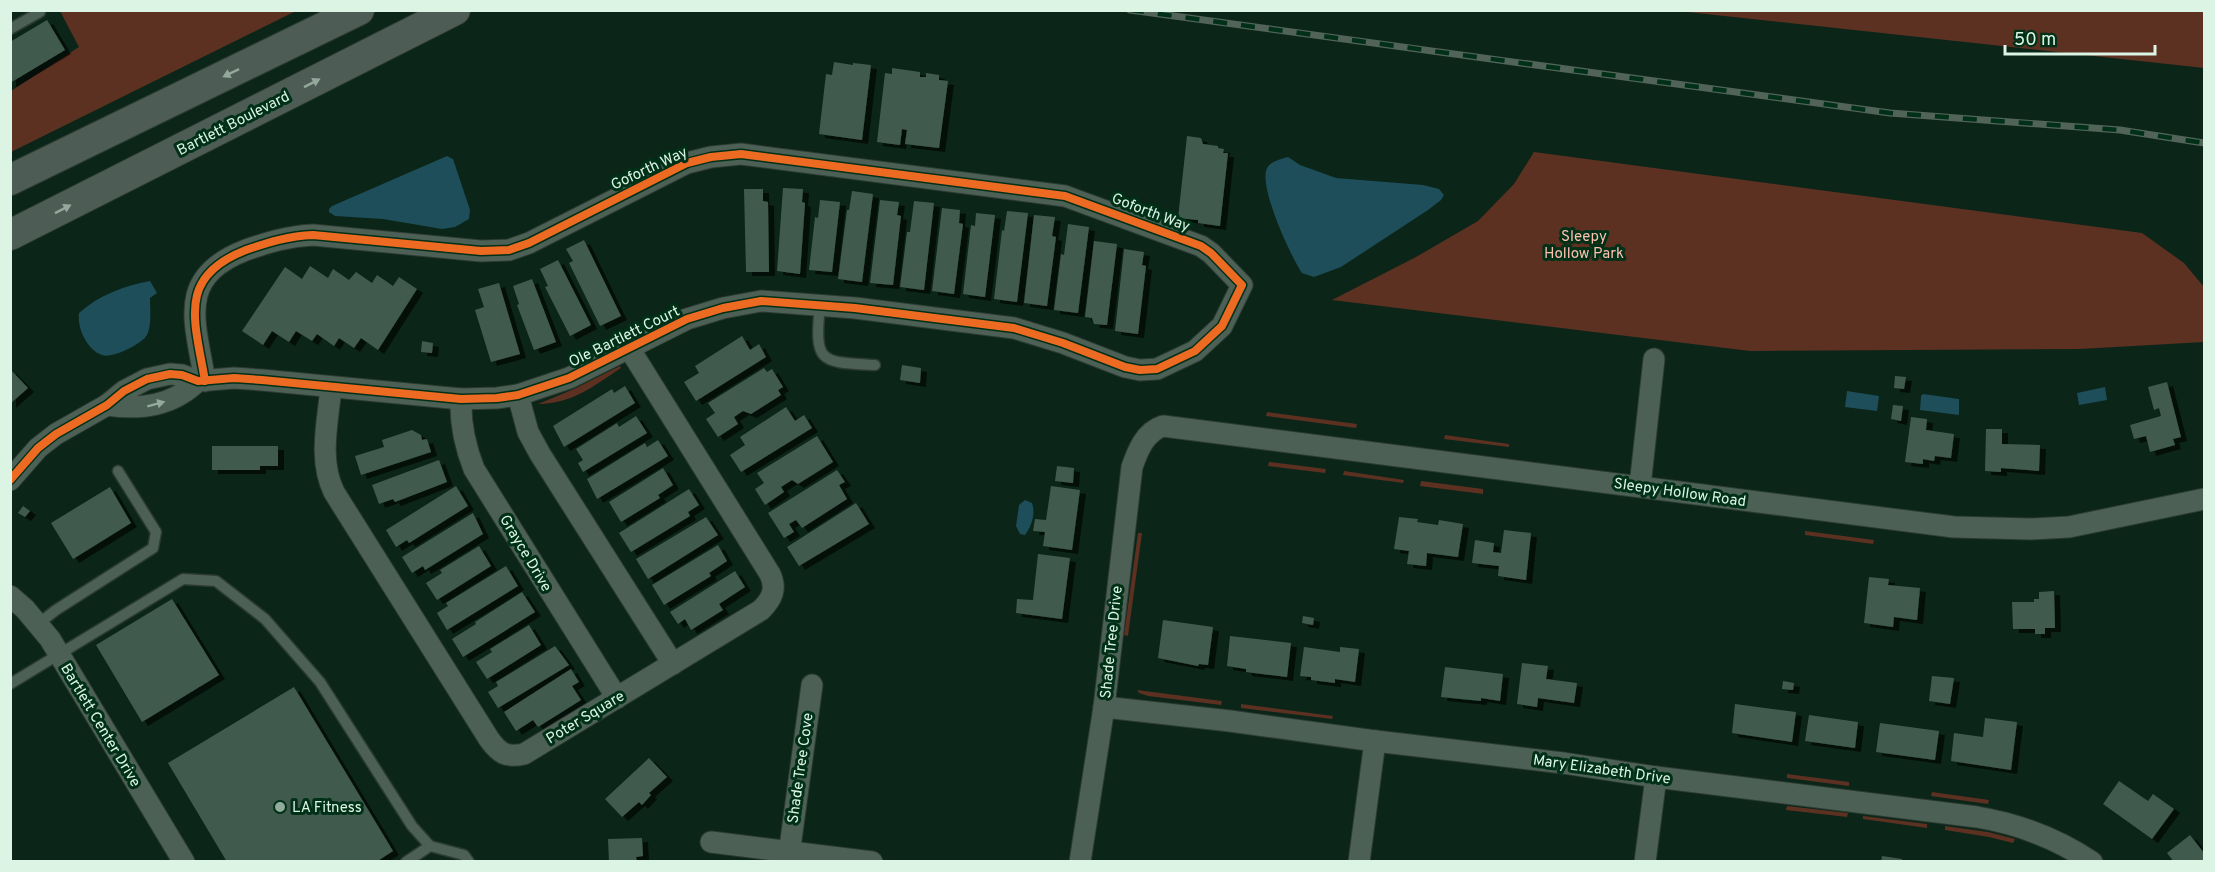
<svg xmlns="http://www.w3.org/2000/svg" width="2215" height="872" viewBox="0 0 2215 872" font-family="Overpass,sans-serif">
<defs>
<filter id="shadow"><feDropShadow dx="6" dy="4" stdDeviation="0" flood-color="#0009"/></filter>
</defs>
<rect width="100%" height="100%" fill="#0b2518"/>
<g fill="#5c3122">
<polygon points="60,11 296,11 11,152 11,91 79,47"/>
<polygon points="1678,11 2204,11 2204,68"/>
<polygon points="1534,152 2142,233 2184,263 2204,287 2204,342 2080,349 1750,351 1332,300 1416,257 1478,221 1514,184"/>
<path d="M 620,366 L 621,368 C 592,387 574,403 538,404 L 574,389 Z"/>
<polygon points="1267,412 1357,424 1356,428 1266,416"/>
<polygon points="1445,435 1509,444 1509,447 1444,439"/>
<polygon points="1269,462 1326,469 1325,473 1268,466"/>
<polygon points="1344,471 1404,480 1403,483 1343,475"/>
<polygon points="1421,481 1483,489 1483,494 1420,486"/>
<polygon points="1805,531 1874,540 1873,544 1805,535"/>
<polygon points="1138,533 1142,533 1128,636 1124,635"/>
<polygon points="1137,690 1222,701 1221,705 1148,696 1139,693"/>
<polygon points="1241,704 1333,716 1332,719 1241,708"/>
<polygon points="1787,774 1849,782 1849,786 1787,778"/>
<polygon points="1932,792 1989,800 1988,804 1931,796"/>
<polygon points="1787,806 1848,813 1847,817 1786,810"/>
<polygon points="1863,816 1927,824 1927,828 1863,819"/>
<polygon points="1945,826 1988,832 2015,839 2013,843 1989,837 1945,830"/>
</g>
<g fill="#1d4e59">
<polygon points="447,156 453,159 470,210 469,219 455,227 442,229 383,219 335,216 329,212 329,209 332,206"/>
<path d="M 1288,157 L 1300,165 L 1336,178 L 1423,185 L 1439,189 L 1444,195 L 1441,200 L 1428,210 L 1341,267 L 1314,277 L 1302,273 C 1291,257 1258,186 1267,168 C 1271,161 1281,159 1288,157 Z"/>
<path d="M 150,281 L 157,293 L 150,298 C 150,309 152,325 147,335 C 142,344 112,359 102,355 C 87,350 77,328 79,313 C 99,295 124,286 150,281 Z"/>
<polygon points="2105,387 2107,400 2079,405 2077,393"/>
<polygon points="1847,391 1879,396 1877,411 1845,407"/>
<polygon points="1923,394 1959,399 1959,415 1920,410 1921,396"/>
<path d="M 1025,500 L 1032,503 C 1036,514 1031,527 1025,535 L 1020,534 L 1016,526 L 1019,505 Z"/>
</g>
<g fill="#415a4d" filter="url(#shadow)">
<polygon points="47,20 65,50 10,83 10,42"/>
<polygon points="834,62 853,65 853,63 871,65 862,140 819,134 826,74 832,75"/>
<polygon points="892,68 920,72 920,77 926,77 926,73 939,75 939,80 948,81 939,148 905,144 907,130 902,129 900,145 877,142 885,73 892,74"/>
<polygon points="1187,136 1201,138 1203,144 1218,146 1218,148 1224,149 1223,153 1228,153 1220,226 1198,223 1198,220 1178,218"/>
<polygon points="783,188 803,189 802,202 805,203 800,274 777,271"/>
<polygon points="744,189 763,189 763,201 768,202 769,272 746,272"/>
<polygon points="852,191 873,194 862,282 838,279 847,210 849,210"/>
<polygon points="820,200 840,202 832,272 809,270 815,217 818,218"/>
<polygon points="880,200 899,202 897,215 901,216 893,285 870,283"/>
<polygon points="914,201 934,203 924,290 900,287 907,232 910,232"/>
<polygon points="942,208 960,210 959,223 963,224 954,294 932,291"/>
<polygon points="1007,211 1028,213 1017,302 994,299 1002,230 1004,231"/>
<polygon points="976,213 995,215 985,297 963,294 971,225 975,226"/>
<polygon points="1034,215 1055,217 1052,236 1056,237 1047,306 1024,303"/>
<polygon points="1068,224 1089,227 1078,313 1054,310 1061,254 1064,255"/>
<polygon points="584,240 621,316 600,326 569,263 573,261 566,249"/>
<polygon points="1094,241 1117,244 1107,325 1094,324 1092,318 1085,317"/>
<polygon points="1124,249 1144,252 1142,265 1146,266 1138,334 1115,331"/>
<polygon points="558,260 591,325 570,336 545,287 548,286 540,269"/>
<polygon points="310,266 328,278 333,269 349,280 356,272 372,283 377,275 393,286 399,277 417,289 378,350 361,338 354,348 339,338 334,346 317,334 312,341 296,331 289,342 272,331 263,345 242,331 285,267 302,279"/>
<polygon points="532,279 556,342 534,350 517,305 519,304 513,286"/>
<polygon points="499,283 520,354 491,362 475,310 484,307 478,289"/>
<polygon points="742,336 750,350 759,344 766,357 696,401 684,382 699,373 695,366"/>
<polygon points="422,341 433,343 432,353 421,352"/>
<polygon points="902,365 921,368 920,383 900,380"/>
<polygon points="764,368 767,372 772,369 783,387 778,390 781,395 751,414 743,411 734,417 738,424 718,437 706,419 715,413 708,403"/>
<polygon points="10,369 28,388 10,404"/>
<polygon points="1895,376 1906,377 1904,389 1894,388"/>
<polygon points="2167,382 2181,437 2173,439 2175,445 2150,452 2146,436 2134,439 2130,425 2161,416 2159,408 2154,410 2148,387"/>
<polygon points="625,386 635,403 564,447 553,426 612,389 614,393"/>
<polygon points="1893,405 1903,406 1901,421 1891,419"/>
<polygon points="786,407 795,421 804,415 812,428 741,472 730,455 745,445 740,437"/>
<polygon points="636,416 647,433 583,472 578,463 583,460 576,449 617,423 619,427"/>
<polygon points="1911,417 1927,419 1926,430 1954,434 1951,458 1935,456 1934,461 1923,459 1923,464 1905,462"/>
<polygon points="1986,429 2002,429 2002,444 2040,445 2039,471 2001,468 2001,472 1985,471"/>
<polygon points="412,430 421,435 422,440 427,439 431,452 361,475 355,456 384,447 382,440"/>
<polygon points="817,436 833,462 798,484 792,480 781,487 784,492 765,505 755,489 764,483 757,473"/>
<polygon points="658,440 668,456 597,499 587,479 645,443 647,447"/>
<polygon points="212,446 278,446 278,466 260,466 260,470 212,470"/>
<polygon points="439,460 447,482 395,502 393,499 379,504 372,485"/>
<polygon points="1057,466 1074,468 1073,483 1055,481"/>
<polygon points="663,468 673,485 658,495 660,498 621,522 609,502"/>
<polygon points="837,470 845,482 839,485 847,499 802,528 796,520 789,524 794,532 784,538 768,513"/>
<polygon points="456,486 468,506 409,543 407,540 396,547 386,530"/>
<polygon points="1051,486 1080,490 1072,550 1043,546 1045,532 1033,531 1035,519 1046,520"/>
<polygon points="110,487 131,523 73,559 51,523"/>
<polygon points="689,489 699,505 688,512 690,516 631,552 619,533"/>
<polygon points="856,503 869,524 799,566 787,547"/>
<polygon points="23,506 30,511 25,517 18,513"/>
<polygon points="473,513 483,534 425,570 423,566 412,573 402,557"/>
<polygon points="706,517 718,535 648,579 636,559"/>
<polygon points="1399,517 1418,519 1417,522 1438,525 1439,520 1463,524 1458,557 1427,553 1426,566 1407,564 1409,551 1394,549"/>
<polygon points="1504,530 1531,533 1526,580 1498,576 1499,566 1472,563 1475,540 1494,543 1493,552 1501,553"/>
<polygon points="718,545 727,561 709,573 711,576 664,605 652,585"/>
<polygon points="479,546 491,566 437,600 426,583 442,573 440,570"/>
<polygon points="1038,554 1070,558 1062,619 1016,613 1017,599 1033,600"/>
<polygon points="506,566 518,586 447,630 437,613 448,606 446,603"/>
<polygon points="735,571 745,587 719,604 723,610 691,630 685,619 678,624 670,612"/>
<polygon points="1869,577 1889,579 1888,585 1920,588 1917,620 1894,617 1893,627 1864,623"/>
<polygon points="2054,591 2055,628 2045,628 2045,634 2035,634 2035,629 2013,629 2012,602 2034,602 2034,599 2039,599 2039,592"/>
<polygon points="522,592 535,612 463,657 452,639 476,624 475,622"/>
<polygon points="172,599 219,675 142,722 96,645"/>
<polygon points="1303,616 1314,618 1313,625 1302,623"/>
<polygon points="1163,620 1213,627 1208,665 1199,664 1198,666 1158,658"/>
<polygon points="529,625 541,645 487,679 476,662 492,652 490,649"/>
<polygon points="1230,636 1291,643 1287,677 1246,672 1246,669 1227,666"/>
<polygon points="555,646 569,665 498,708 488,692 498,686 496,682"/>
<polygon points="1304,647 1340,652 1340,647 1359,649 1355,682 1335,679 1335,683 1311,680 1311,677 1300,676"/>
<polygon points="1522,663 1548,666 1546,679 1577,683 1574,703 1538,698 1537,707 1517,704"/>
<polygon points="1445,667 1503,674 1500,701 1481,698 1481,701 1441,697"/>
<polygon points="571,669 579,682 572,686 581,700 538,727 533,720 516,731 504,712"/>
<polygon points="1932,676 1954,678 1950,704 1929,701"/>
<polygon points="1783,681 1794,683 1793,690 1782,689"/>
<polygon points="294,687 393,851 376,862 227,862 168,763"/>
<polygon points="1735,704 1796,712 1792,742 1732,733"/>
<polygon points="1809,715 1858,722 1855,748 1805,741"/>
<polygon points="1985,718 2017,722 2011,770 1951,761 1954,733 1983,737"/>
<polygon points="1880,723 1939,731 1935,760 1876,752"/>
<polygon points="649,758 667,777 649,793 651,795 642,805 639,802 622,817 605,799"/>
<polygon points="2119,781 2148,801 2153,794 2174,809 2152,839 2103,804"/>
<polygon points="2190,835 2204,853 2204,862 2174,862 2167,853"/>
<polygon points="642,838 643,856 636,857 637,862 609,862 608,839"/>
<polygon points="1882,856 1902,859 1902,862 1881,862"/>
</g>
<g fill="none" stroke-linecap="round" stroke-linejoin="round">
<defs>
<g id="service">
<polyline points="10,29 40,12"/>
<path d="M 820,305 C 814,364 820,362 875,365"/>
<polyline points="38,624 56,610 153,548 156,532 118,471"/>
<polyline points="10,684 183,579 216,581 265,619 320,682 412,826 430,846 406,862"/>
<polyline points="430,846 464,855 469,862"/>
</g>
<g id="minor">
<path d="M 331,387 C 328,422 318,459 334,492 L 489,739 C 499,753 506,758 524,754 L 761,610 C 772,599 777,589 770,574 L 629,348"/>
<polyline points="518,395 528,432 540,454 673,664"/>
<path d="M 461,399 C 460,424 465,446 474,469 L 617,698"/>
<path d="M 107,405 C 142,410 172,406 198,381"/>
<path d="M 10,480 L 38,448 L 56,434 L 107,405 L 124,391 L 147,379 L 170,374 L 182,375 L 198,381 L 234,378 L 262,380 L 461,399 L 497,398 L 518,395 L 569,378 L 687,319 L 723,308 L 761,301 L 855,308 L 1014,328 L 1063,343 L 1125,367 L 1140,370 L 1157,369 L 1195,351 L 1222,326 L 1242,285 L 1211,253 L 1201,246 L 1065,196 L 741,154 L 711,157 L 687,163 L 529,243 L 509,250 L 481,251 L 313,235 C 289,236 269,242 246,250 C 176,277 195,321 205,381"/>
<polyline points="1640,486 1654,359"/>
<polyline points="10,596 25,609 50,639 184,862"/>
<path d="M 1104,707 L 1230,721 L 1375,741 L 1563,763 L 1656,777 L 1977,817 C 2019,824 2056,838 2092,862"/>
<polyline points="711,842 872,862"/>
<polyline points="788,862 812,685"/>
<path d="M 1080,862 L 1104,707 L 1132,467 C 1138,450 1145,432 1163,426 L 1954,527 L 2030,529 L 2069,527 L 2204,499"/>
<polyline points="1359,862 1375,741"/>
<polyline points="1645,862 1656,777"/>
</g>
<g id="secondary">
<polyline points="10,180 359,10"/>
<polyline points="10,235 455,10"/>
</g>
</defs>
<use href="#service" stroke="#2b3b32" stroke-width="13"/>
<use href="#minor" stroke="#2b3b32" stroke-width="23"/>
<use href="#secondary" stroke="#2b3b32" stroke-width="32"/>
<use href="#service" stroke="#4d6055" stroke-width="10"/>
<use href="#minor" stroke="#4d6055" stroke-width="21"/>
<use href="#secondary" stroke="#4d5c54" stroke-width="30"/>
<defs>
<polyline id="rail" points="1130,10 1890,113 2120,130 2204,143"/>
</defs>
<use href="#rail" stroke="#52645a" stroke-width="7"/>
<use href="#rail" stroke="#003017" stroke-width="4.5" stroke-dasharray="14" stroke-linecap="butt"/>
<defs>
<path id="cycleway" d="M 10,480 L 38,448 L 56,434 L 107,405 L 124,391 L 147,379 L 170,374 L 182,375 L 198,381 L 234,378 L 262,380 L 461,399 L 497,398 L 518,395 L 569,378 L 687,319 L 723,308 L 761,301 L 855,308 L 1014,328 L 1063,343 L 1125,367 L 1140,370 L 1157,369 L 1195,351 L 1222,326 L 1242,285 L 1211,253 L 1201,246 L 1065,196 L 741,154 L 711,157 L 687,163 L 529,243 L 509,250 L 481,251 L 313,235 C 289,236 269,242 246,250 C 176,277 195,321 205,381"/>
</defs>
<use href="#cycleway" stroke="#003017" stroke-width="11"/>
<use href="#cycleway" stroke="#ed6a23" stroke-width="8"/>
</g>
<defs><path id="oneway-solid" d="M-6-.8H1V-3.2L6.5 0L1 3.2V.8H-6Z" transform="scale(1.5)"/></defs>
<g fill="#94a89c">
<use href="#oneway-solid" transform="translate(231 73) rotate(154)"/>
<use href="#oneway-solid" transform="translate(312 83) rotate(-27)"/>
<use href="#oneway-solid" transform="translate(63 209) rotate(-27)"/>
</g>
<use fill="#94aa9c" href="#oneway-solid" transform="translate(156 404) rotate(-15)"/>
<circle fill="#92ac9c" stroke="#003017" stroke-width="2" cx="280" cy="807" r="6"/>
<g text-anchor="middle" stroke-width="6" stroke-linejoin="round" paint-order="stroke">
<g font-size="15" fill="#dbf4e3" stroke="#003017">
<text transform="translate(233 123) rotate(-27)" y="5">Bartlett Boulevard</text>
<text transform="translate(649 168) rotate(-25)" y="5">Goforth Way</text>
<text transform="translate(1151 212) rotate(21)" y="5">Goforth Way</text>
<text transform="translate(624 336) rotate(-26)" y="5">Ole Bartlett Court</text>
<text transform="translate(1680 492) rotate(8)" y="5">Sleepy Hollow Road</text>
<text transform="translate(526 553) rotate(59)" y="5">Grayce Drive</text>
<text transform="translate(1111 642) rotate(-84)" y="5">Shade Tree Drive</text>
<text transform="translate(585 717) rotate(-31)" y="5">Poter Square</text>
<text transform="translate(101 725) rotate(59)" y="5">Bartlett Center Drive</text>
<text transform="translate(800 768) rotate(-82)" y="5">Shade Tree Cove</text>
<text transform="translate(1602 769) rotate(8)" y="5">Mary Elizabeth Drive</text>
</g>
<g font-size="15" fill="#fec0af" stroke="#003017">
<text x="1584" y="241">Sleepy<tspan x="1584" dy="17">Hollow Park</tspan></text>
</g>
<g font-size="15" fill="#dbf4e3" stroke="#003017" text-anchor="start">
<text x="292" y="812">LA Fitness</text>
</g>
</g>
<rect width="2215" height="872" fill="none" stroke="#dbf4e3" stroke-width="24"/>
<path d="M2005 45v9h150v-9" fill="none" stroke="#dbf4e3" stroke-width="3"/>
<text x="2014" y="45" font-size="18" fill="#dbf4e3" stroke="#003017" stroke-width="4.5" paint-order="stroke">50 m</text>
</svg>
